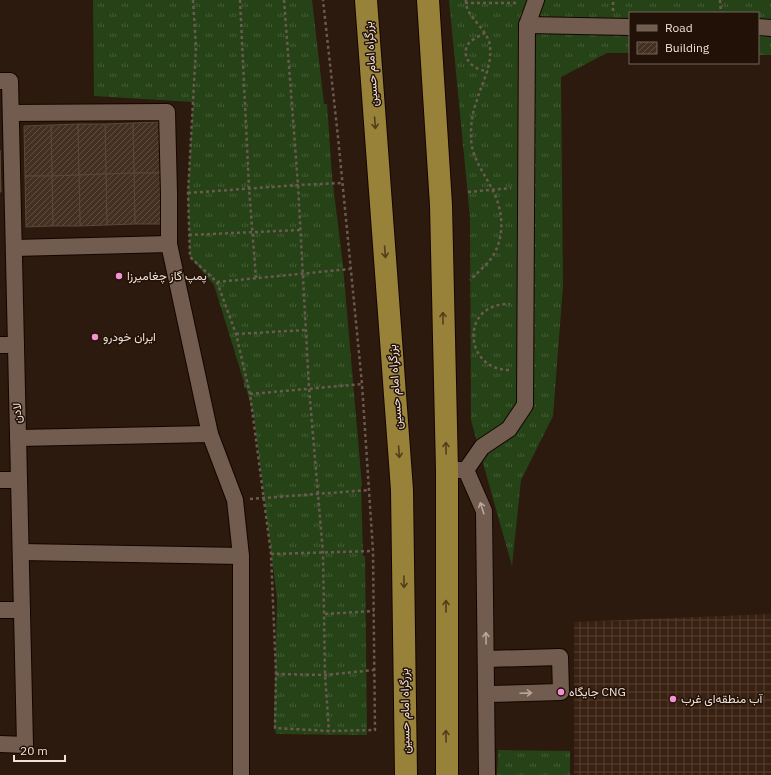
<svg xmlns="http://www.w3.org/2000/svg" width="771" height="775" viewBox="0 0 771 775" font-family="'IBM Plex Sans',Vazirmatn,sans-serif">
<defs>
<pattern id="industrial-grid" width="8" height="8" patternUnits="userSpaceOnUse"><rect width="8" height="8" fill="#392111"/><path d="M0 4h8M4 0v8" fill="none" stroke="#564133"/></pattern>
<pattern id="grass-tufts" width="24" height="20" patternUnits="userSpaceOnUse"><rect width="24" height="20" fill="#264317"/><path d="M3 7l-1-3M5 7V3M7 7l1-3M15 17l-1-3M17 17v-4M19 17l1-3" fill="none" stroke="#465e38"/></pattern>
<pattern id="building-hatch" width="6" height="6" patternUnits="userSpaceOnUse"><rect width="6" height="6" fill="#443023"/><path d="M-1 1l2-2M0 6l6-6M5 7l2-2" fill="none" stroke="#5f4e42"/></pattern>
</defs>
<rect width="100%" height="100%" fill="#2c1a0e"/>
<polygon fill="url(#industrial-grid)" points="771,614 771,775 574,775 574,622"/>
<g fill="url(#grass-tufts)">
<polygon points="93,0 312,0 324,104 327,104 332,176 343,266 362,486 361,486 363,556 365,556 367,735 276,734 274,723 277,599 254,417 246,388 244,388 244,382 214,285 190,257 188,193 193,102 94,96"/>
<polygon points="449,0 771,0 771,55 758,55 758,13 630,13 630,53 607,53 561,77 563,286 553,416 521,480 512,566 471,420 470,217"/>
<polygon points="498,750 570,751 570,775 497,775"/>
</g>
<g fill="url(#building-hatch)" stroke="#5c473a">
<polygon points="160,122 161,173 134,173 133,123"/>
<polygon points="133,123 134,173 106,174 105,124"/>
<polygon points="78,124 79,175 52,176 51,125"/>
<polygon points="78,124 105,124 106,174 79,175"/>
<polygon points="51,125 52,176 25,176 24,126"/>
<polygon points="0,150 1,192 0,192"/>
<polygon points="134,173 161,173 162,224 135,224"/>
<polygon points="134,173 135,224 107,225 106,174"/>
<polygon points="106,174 107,225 80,226 79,175"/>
<polygon points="79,175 80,226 53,226 52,176"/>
<polygon points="25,176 52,176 53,226 26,227"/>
</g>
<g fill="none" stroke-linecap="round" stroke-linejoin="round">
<defs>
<g id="minor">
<polyline points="527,25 630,27"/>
<polyline points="758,27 771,28"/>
<polyline points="0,81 10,81 25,745 0,744"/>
<polyline points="11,113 167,112 169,194 169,244 14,248"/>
<polyline points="169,244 210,434 235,500 241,556 241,775"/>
<polyline points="0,345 16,345"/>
<polyline points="18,438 210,434"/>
<polyline points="447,470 466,470 482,447 509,429 525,405 527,25 536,0"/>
<polyline points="466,470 484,511 487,775"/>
<polyline points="0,480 19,480"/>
<polyline points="21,552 241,556"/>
<polyline points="0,610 22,610"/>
<polyline points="486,659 560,657 561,692 487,694"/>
</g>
<g id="highway">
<polyline points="366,0 402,490 406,775"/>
<polyline points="428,0 441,205 447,470 447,775"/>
</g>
</defs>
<use href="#minor" stroke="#140500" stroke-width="18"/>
<use href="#highway" stroke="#140500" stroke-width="24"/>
<g stroke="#6b5a50" stroke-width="2.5" stroke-dasharray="3 3" stroke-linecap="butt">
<polyline points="193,0 196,47 188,193 190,257 217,282 236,334 250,394 271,554 276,674 275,728 329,731 375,730 373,551 362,384 338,137 323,0"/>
<polyline points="240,0 249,188 256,278"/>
<polyline points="284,0 298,185 309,388 323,553 325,675 329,731"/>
<path d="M 466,0 C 464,16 489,29 490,47 C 492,67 482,82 477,100 C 473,111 471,121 471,133 C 470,156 482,169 492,189 C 502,207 505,231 496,250 C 491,262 479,271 470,280"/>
<polyline points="720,0 721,13"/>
<polyline points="465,3 519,3"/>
<polyline points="613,11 613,0"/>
<path d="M 485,33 C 479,36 470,40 467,46 C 461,60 476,71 488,71"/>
<polyline points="468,192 511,188"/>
<polyline points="188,193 298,185 342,183"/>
<polyline points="189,235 300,230"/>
<polyline points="217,282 350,269"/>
<polyline points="236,334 306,330"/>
<path d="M 509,370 C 464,370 459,303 510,304"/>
<polyline points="250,394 362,384"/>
<polyline points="250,499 369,490"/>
<polyline points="271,554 373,551"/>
<polyline points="325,614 374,611"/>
<polyline points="276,674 325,675 374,670"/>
</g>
<use href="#minor" stroke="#725c4f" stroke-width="16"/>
<use href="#highway" stroke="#98823a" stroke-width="22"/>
</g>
<defs><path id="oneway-shaft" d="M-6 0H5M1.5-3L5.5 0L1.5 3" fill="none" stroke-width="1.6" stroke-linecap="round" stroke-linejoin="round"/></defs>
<g stroke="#513e1b">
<use href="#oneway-shaft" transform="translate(375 123) rotate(86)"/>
<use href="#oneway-shaft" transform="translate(385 252) rotate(86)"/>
<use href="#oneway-shaft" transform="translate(443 318) rotate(-91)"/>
<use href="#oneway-shaft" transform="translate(446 448) rotate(-91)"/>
<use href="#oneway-shaft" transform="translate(399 452) rotate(86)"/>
<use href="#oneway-shaft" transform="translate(404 582) rotate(89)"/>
<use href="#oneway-shaft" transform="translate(446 606) rotate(-90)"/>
<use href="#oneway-shaft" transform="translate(446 736) rotate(-91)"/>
</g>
<g stroke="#b7a69b">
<use href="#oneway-shaft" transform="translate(482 508) rotate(-108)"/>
<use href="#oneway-shaft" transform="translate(486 638) rotate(-91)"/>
<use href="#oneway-shaft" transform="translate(526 693) rotate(-2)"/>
</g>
<g fill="#f491d4" stroke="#221106" stroke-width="1.5">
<circle cx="119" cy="276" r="4"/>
<circle cx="95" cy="337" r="4"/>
<circle cx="561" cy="692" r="4"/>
<circle cx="673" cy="699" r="4"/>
</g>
<g text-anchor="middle" stroke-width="3" stroke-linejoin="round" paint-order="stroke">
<g font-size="12" fill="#efe2da" stroke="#221106">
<text transform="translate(371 64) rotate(-94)" y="4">بزرگراه امام حسین</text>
<text transform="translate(395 387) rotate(-94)" y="4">بزرگراه امام حسین</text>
<text transform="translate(17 413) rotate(-91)" y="4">لادن</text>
<text transform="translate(405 711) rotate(-91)" y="4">بزرگراه امام حسین</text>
</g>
<g font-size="12" fill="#efe2da" stroke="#221106" text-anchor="start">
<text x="127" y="280">پمپ گاز چغامیرزا</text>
<text x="103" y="341">ایران خودرو</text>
<text x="569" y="696">جایگاه CNG</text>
<text x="681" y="703">آب منطقه‌ای غرب</text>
</g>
</g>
<rect x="629" y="12" width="130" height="52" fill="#221106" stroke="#74655b"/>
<rect x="637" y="25" width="20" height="6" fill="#725c4f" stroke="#74655b"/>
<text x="665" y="32" font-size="12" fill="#efe2da">Road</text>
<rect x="637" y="42" width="20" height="12" fill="url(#building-hatch)" stroke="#74655b"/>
<text x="665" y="52" font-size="12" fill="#efe2da">Building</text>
<path d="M14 755v6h51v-6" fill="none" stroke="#efe2da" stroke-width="2"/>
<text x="20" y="755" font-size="12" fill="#efe2da" stroke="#221106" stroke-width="3" paint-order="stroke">20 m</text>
</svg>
